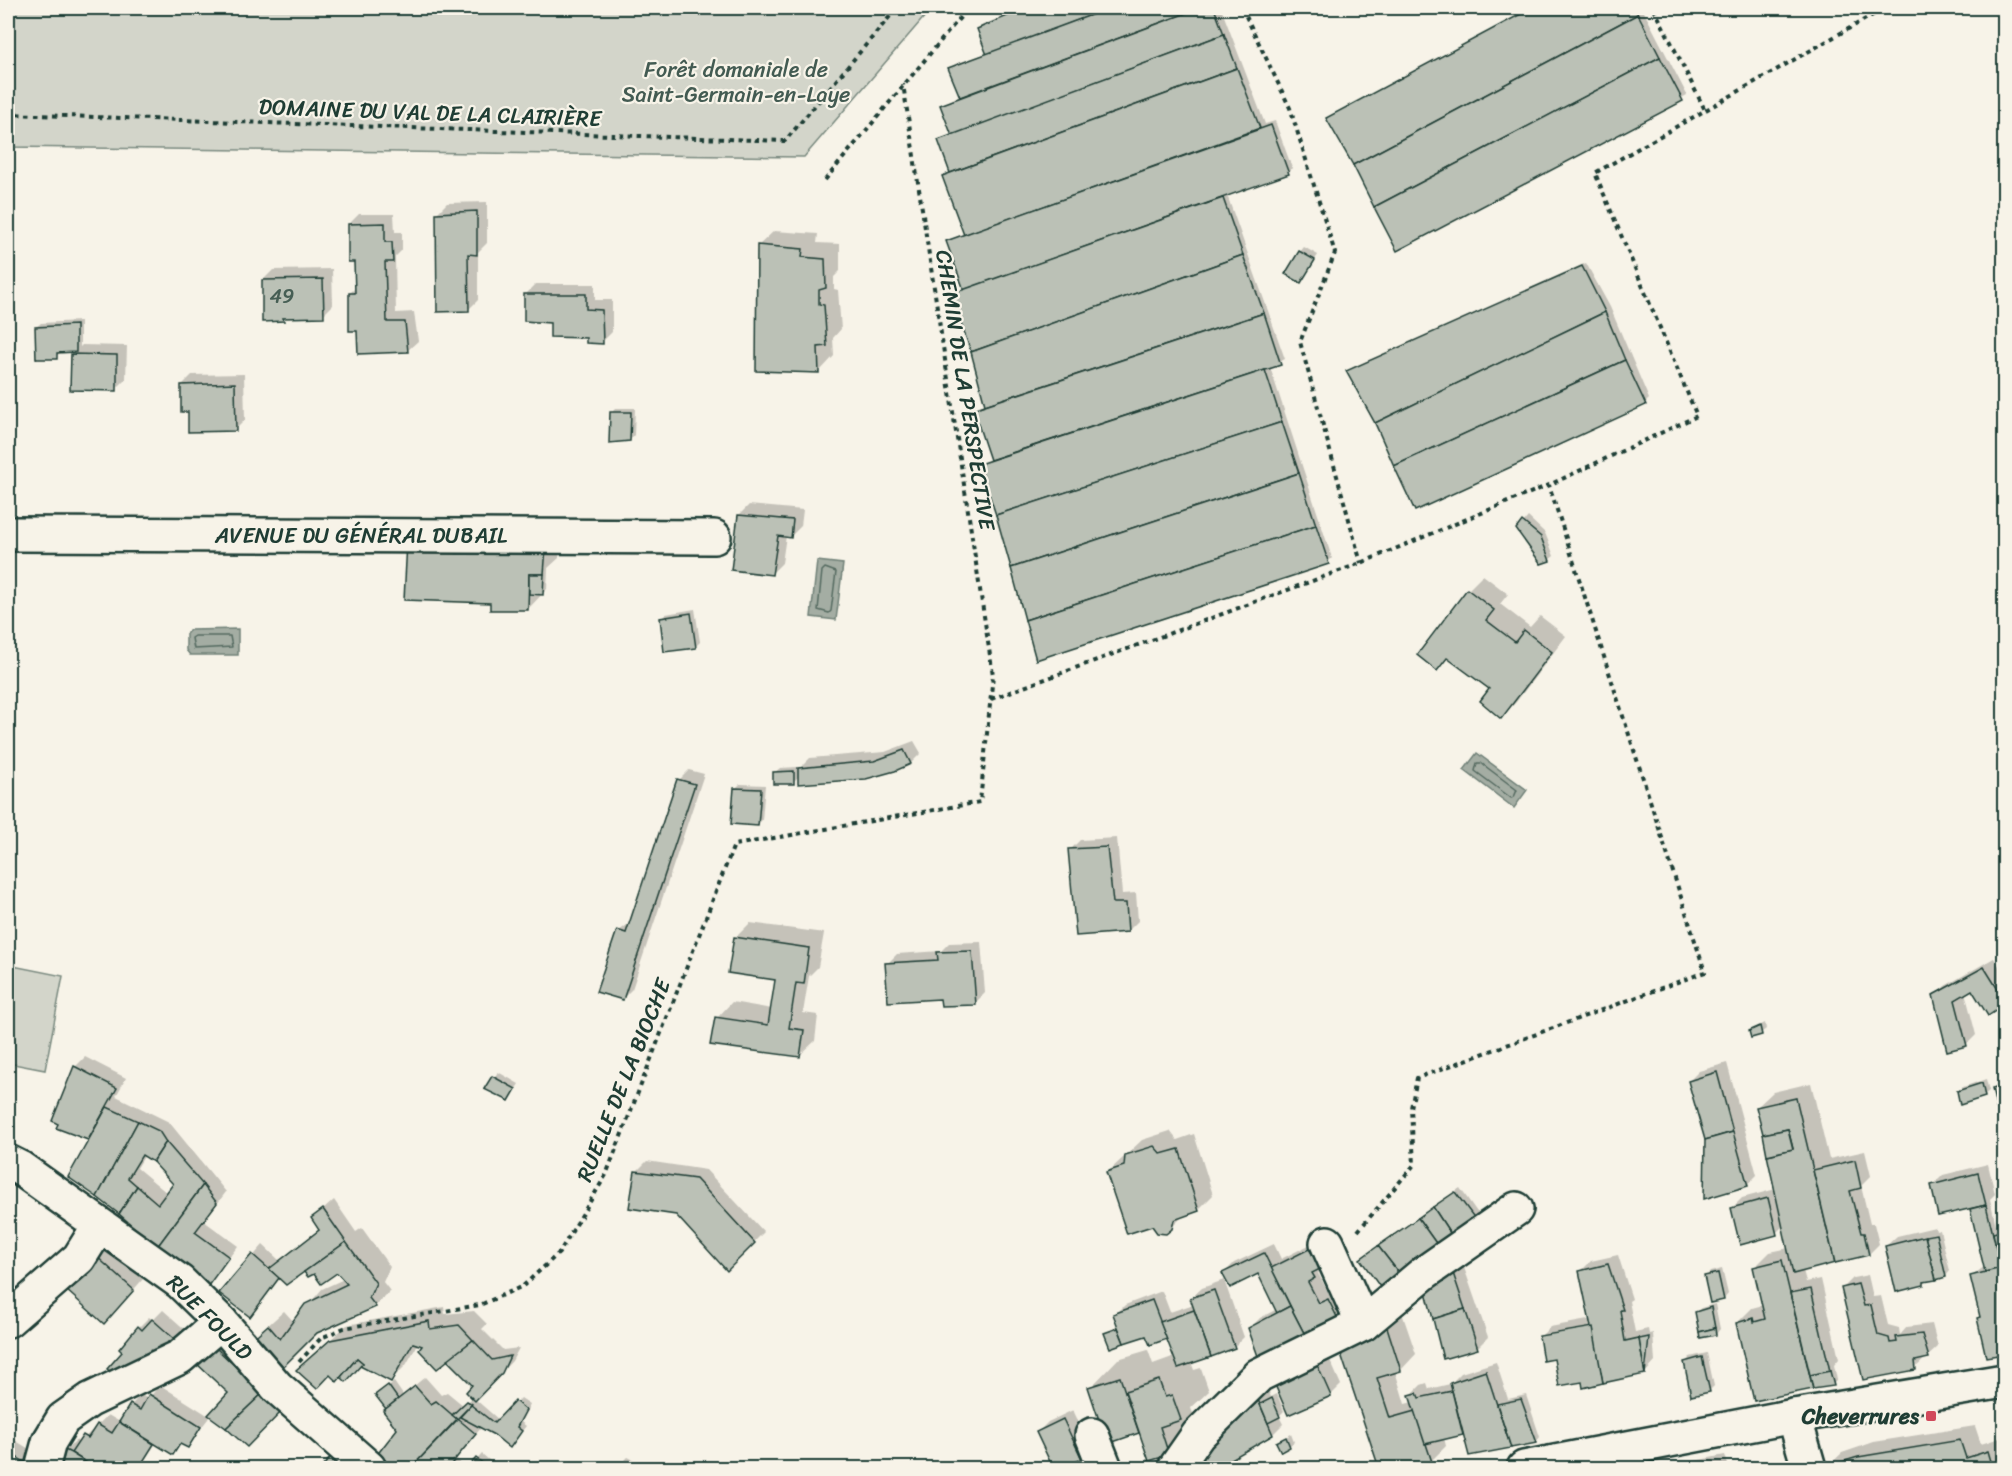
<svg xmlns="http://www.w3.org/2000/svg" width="2012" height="1476" viewBox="0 0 2012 1476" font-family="Sriracha,sans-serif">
<rect width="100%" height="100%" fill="#f7f3e8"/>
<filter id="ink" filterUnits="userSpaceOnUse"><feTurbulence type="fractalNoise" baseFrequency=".0167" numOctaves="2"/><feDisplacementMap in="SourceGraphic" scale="12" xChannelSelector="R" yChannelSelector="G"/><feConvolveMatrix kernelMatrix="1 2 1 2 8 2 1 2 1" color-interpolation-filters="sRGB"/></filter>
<g filter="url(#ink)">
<g fill="#d3d5ca" stroke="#79897f" stroke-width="1.5">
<polygon points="8,8 932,8 804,157 8,147"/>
<polygon points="8,965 63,976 45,1070 8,1063"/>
</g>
<g fill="#a4ada3" stroke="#6f8077" stroke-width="1.5">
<polygon points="817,561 843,564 836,620 811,617"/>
<polygon points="238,629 238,655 190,655 186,650 186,634 190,630"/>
<polygon points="1477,753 1527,790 1514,808 1464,770"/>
</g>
<g fill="#0003" fill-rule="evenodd">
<polygon points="1024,8 1221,8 1265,124 1275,121 1292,168 1288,173 1227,195 1285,359 1270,367 1332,558 1328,562 1037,658 981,464 991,458 975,409 986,403 972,352 952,294 965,288 948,241 964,233 943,176 951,171 940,140 953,133 942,105 960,95 950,69 955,64 987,53 979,29 983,25"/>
<polygon points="1531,8 1642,8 1687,95 1398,249 1328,118"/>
<polygon points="487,202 487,243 478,252 478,300 468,310 437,213 447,203"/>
<polygon points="359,214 394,214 395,232 402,232 402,250 395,257 396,313 414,312 418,341 407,351 358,329 350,293 356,287 349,224"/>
<polygon points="774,231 818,234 817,243 840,244 840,271 834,277 834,289 838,290 841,329 833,338 834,356 819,372 758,246"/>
<polygon points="1304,247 1318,255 1301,281 1300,252"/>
<polygon points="1586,263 1610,307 1649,399 1645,403 1416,509 1348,371 1353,367"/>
<polygon points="332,269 333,305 323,315 286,317 283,320 263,280 273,270"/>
<polygon points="536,284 595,284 595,300 612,300 612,332 602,342 552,321 526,294"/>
<polygon points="80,321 80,347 82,345 127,346 126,379 116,389 72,355 77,350 61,351 56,357 36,327 41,323"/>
<polygon points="244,374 245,420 235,430 182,385 192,375"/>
<polygon points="616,408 635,408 634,435 630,440 611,413"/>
<polygon points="749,505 803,510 801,526 791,536 786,536 782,563 772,573 739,515"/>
<polygon points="1528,517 1545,533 1554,556 1549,560 1518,529"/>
<polygon points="475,530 560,532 559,558 548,568 547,589 528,609"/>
<polygon points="1483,575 1508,594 1500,604 1530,627 1540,616 1566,636 1516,702 1501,717 1491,689 1449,657 1437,669 1468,590"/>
<polygon points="695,609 700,642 695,647 661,619 666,614"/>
<polygon points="914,741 921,753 911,763 866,777 799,776 793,782 775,772 780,768 798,767 798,770 810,758 885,752"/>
<polygon points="689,770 704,774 632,989 622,999 619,931 631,922 679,780"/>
<polygon points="740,784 765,785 762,820 758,824 736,788"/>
<polygon points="1117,838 1122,894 1136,893 1138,921 1128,931 1070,850 1080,840"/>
<polygon points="750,923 824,933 818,967 809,976 803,1013 818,1015 815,1041 799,1056 717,1018 732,1002 772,1009 777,979 735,938"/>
<polygon points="981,942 985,993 975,1003 941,997 887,964 897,954 941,951 949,943"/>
<polygon points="1994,958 2004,974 2004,1003 1989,1014 1972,988 1965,992 1976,1035 1966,1045 1935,996 1945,986"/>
<polygon points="1765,1023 1766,1029 1761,1033 1750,1031"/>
<path d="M 85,1057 L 126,1078 L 116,1096 L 169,1122 L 226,1192 L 204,1221 L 238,1246 L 208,1284 L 70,1176 L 90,1140 L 58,1128 L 75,1067 ZM 145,1155 L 154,1161 L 175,1183 L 167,1193 L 137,1168 Z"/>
<polygon points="1727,1063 1757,1175 1747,1185 1689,1081 1699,1071"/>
<polygon points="498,1072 519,1084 509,1099 487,1088"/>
<polygon points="1986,1079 1989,1091 1984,1095 1958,1091 1963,1087"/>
<polygon points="2003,1079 2004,1079 2004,1137 1993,1089"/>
<polygon points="1811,1083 1829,1159 1865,1151 1871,1176 1861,1186 1870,1224 1874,1224 1879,1244 1869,1254 1803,1270 1806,1282 1821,1279 1839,1359 1834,1365 1837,1380 1833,1384 1813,1388 1737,1323 1752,1308 1763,1305 1754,1268 1770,1252 1789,1248 1784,1225 1776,1233 1732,1208 1742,1198 1776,1189 1757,1107 1773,1092"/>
<polygon points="1170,1131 1177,1140 1194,1134 1213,1195 1198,1210 1185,1214 1169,1230 1108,1172 1142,1140"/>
<polygon points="647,1161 706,1170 764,1232 727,1269 637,1171"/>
<polygon points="1988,1164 1995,1194 1990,1199 1997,1230 2004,1223 2004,1353 1987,1356 1978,1318 1981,1315 1972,1276 1985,1266 1971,1207 1933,1185 1943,1175"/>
<polygon points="1460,1188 1479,1215 1475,1219 1384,1243"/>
<polygon points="334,1200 356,1232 362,1228 390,1267 383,1282 390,1291 375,1306 316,1332 277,1371 265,1328 284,1311 294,1322 322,1289 344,1279 338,1271 311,1267 280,1277 250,1315 221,1293 263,1245 279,1260 320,1229 313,1219"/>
<polygon points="1935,1227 1936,1231 1940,1230 1950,1271 1946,1276 1928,1280 1924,1284 1886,1246 1897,1236"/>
<polygon points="1319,1240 1324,1267 1318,1273 1329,1294 1338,1290 1347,1308 1337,1318 1260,1357 1250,1328 1260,1318 1277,1309 1259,1272 1224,1273 1234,1263 1274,1244 1281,1259"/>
<polygon points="106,1246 143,1279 114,1312 67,1289"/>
<polygon points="1459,1253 1488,1337 1478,1347 1445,1358 1424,1281"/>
<polygon points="1618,1255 1632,1299 1629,1301 1635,1332 1648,1329 1649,1334 1653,1333 1655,1362 1645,1373 1584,1381 1555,1357 1540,1337 1550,1327 1593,1319 1581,1271 1591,1261"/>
<polygon points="1722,1269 1728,1294 1724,1299 1706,1277 1710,1272"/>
<polygon points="1868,1275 1873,1297 1881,1296 1888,1325 1899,1328 1900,1335 1907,1327 1932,1324 1938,1347 1915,1368 1864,1378 1843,1288 1853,1278"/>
<polygon points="1224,1280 1244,1337 1234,1347 1191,1362 1194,1370 1201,1368 1209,1391 1191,1408 1197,1425 1169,1454 1140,1432 1108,1442 1090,1388 1118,1359 1148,1350 1153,1364 1175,1356 1168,1337 1147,1334 1111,1346 1106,1333 1119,1325 1115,1315 1125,1305 1162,1291 1170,1312 1194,1304 1191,1298 1202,1288"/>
<polygon points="1715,1304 1720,1329 1716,1334 1696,1312 1701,1308"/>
<polygon points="444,1307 445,1314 474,1311 487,1324 482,1329 503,1350 519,1348 512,1361 475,1399 499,1420 521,1398 530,1404 521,1422 526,1426 514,1441 481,1428 456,1458 462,1465 474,1463 482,1454 496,1466 495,1468 393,1468 378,1456 399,1429 387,1409 381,1391 394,1382 403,1395 425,1377 441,1395 447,1392 464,1406 473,1397 474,1385 447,1358 418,1344 406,1365 391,1380 360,1365 313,1355 347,1325"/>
<polygon points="163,1310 189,1333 179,1342 124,1352 121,1349 139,1327 149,1317 153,1320"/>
<polygon points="1401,1310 1416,1354 1401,1370 1395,1371 1405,1404 1413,1402 1411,1395 1421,1385 1427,1383 1429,1389 1450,1384 1461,1373 1496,1362 1508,1399 1526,1395 1540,1437 1536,1442 1470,1454 1464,1433 1444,1438 1446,1446 1431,1461 1380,1468 1341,1348"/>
<polygon points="226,1339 291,1400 211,1415 187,1446 182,1443 172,1453 156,1443 139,1468 62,1468 66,1450 76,1440 79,1443 108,1415 120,1422 131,1405 141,1395 148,1399 160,1385 209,1416 231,1393 197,1362"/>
<polygon points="1326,1351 1341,1385 1331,1395 1285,1371"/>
<polygon points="1707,1353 1714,1386 1709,1391 1686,1362 1690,1357"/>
<polygon points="1267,1387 1271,1397 1277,1394 1284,1411 1279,1416 1283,1424 1273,1434 1213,1468 1202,1468 1194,1461"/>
<polygon points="1073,1410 1091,1448 1081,1458 1055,1468 1038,1432 1048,1422"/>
<polygon points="1975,1426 1981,1444 2003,1437 2004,1468 1826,1468 1842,1453 1874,1442"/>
<polygon points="1291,1434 1294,1442 1289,1446 1278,1442"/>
<polygon points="8,1436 44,1458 38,1468 8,1468"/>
<polygon points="1725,1455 1729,1468 1669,1468 1673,1465"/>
<polygon points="628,1457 650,1468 617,1468"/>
</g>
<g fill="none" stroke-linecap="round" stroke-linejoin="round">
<g stroke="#546a60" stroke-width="1.5">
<polygon points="825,568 836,572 831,611 829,613 818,610 822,571"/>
<polygon points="195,636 230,636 232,647 194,649 192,638"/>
<polygon points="1477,763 1481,763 1517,790 1514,797 1511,798 1475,771"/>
</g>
</g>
<g fill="#bbc1b6" stroke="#1f3d34" stroke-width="1.5">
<polygon points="1026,8 1110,8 987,55 977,29"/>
<polygon points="1110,8 1200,8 960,97 948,68"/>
<polygon points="1200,8 1214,8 1224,34 952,136 940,105"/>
<polygon points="1532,8 1634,8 1638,14 1353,165 1326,118"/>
<polygon points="1638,14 1660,57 1374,207 1353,165"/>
<polygon points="1224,34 1237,68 950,173 938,140"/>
<polygon points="1660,57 1683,101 1397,251 1374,207"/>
<polygon points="1237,68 1260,128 964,235 942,176"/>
<polygon points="1271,125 1289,174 964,290 946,241"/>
<polygon points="1223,198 1243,255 971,352 951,294"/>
<polygon points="477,211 477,255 468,254 469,311 437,312 436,213"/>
<polygon points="385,223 385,242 392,242 393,262 385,262 387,322 405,322 408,352 358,354 357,331 349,331 349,293 355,293 354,262 348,262 348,224"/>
<polygon points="757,245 803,249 802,257 825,259 826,288 819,290 819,304 824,305 827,346 818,347 819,373 756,371"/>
<polygon points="1299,251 1315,260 1301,283 1285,274"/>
<polygon points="1243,255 1264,313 985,405 971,352"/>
<polygon points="1582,266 1605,312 1375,423 1346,371"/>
<polygon points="323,279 324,317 283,318 284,321 262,322 262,280"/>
<polygon points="524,294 586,294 586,309 602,310 603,344 586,343 586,338 550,337 550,323 524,321"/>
<polygon points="1605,312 1625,360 1394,466 1375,423"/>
<polygon points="1264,313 1281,365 990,460 973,409"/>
<polygon points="76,325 76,352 57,353 57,359 36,359 35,327"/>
<polygon points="71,354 117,355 117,391 70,390"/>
<polygon points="1625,360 1646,405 1415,511 1394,466"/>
<polygon points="1265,370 1282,422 996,515 979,464"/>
<polygon points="235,383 236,431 188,432 188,412 181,412 181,385"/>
<polygon points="610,412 631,412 630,441 609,443"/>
<polygon points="1282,422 1299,473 1011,568 996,515"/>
<polygon points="1299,473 1316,525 1025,620 1011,568"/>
<polygon points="738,515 793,520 791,538 778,536 772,575 731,570"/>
<polygon points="1522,521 1541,537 1550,561 1541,564 1516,529"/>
<polygon points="1316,525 1329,564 1036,660 1025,620"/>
<polygon points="407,542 546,547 544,574 529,574 528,610 490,610 490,603 404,600"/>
<polygon points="529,574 544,574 543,595 529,594"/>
<polygon points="1467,589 1494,610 1486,620 1515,642 1524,630 1552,652 1501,719 1480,701 1489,689 1447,658 1437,671 1417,655"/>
<polygon points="691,613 696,648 664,652 660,618"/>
<polygon points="904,750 911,764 895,771 866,779 798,784 798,768 874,761"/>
<polygon points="794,771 794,784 773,784 773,772"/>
<polygon points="677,779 695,784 623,1000 596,992 617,930 626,933"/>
<polygon points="734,788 761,789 758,826 731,824"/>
<polygon points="1107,847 1113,903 1126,903 1128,932 1076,936 1068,849"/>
<polygon points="734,937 809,948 804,984 796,983 789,1028 804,1030 800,1057 710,1045 715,1017 768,1025 775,980 728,973"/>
<polygon points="972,951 976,1005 941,1006 940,999 888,1002 885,963 938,960 937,952"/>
<polygon points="1984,967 2004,999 2004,1005 1988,1016 1972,990 1955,1000 1967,1046 1947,1051 1933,995"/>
<polygon points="1760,1026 1762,1035 1751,1038 1749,1031"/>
<polygon points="74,1066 117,1088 88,1140 56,1128 58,1124 52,1121"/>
<polygon points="1717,1072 1733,1132 1705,1140 1688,1081"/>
<polygon points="492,1076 516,1089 509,1101 484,1089"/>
<polygon points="1982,1083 1985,1097 1960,1105 1957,1091"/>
<polygon points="2004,1086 2004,1140 1992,1089"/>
<polygon points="1796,1098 1835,1263 1793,1274 1767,1155 1793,1149 1788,1129 1763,1134 1756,1107"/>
<polygon points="107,1107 138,1121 97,1197 68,1177"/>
<polygon points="138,1121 159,1131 166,1142 153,1162 142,1155 128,1178 137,1186 119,1214 97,1197"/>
<polygon points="1788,1129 1793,1149 1767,1155 1763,1134"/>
<polygon points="1733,1132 1748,1186 1704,1199 1705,1140"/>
<polygon points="166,1142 203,1185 157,1247 119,1214 137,1186 158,1204 173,1184 153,1162"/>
<polygon points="1154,1146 1161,1154 1179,1149 1199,1211 1174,1220 1172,1229 1166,1234 1157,1233 1152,1226 1127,1234 1106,1172 1124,1166 1125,1155"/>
<polygon points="1855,1160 1861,1188 1850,1191 1861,1233 1864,1233 1869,1255 1835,1263 1813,1170"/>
<polygon points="635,1171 696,1179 755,1243 727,1271 676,1215 629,1208"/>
<polygon points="1978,1173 1986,1205 1938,1216 1931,1185"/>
<polygon points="203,1185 217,1203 195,1232 229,1257 208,1286 157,1247"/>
<polygon points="1455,1192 1476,1220 1452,1236 1433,1207"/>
<polygon points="1768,1198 1777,1235 1740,1245 1731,1208"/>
<polygon points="1986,1205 2001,1268 1985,1272 1970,1209"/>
<polygon points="1433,1207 1452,1236 1438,1246 1418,1218"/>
<polygon points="323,1209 346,1242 286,1285 269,1269 319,1230 311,1218"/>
<polygon points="1418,1218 1438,1246 1399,1273 1378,1246"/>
<polygon points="2004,1230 2004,1255 1998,1256 1993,1233"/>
<polygon points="1936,1234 1946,1277 1936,1280 1925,1236"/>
<polygon points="1925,1236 1936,1280 1924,1282 1924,1285 1896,1292 1885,1246"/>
<polygon points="346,1242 376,1283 369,1298 376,1307 317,1333 277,1373 248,1343 268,1325 280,1339 305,1304 347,1284 337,1273 321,1284 314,1274 308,1277 304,1272"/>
<polygon points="1378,1246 1399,1273 1383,1291 1360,1259"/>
<polygon points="1309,1249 1322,1268 1312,1273 1315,1278 1308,1282 1319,1303 1328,1299 1338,1319 1305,1335 1271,1268"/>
<polygon points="1264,1253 1290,1306 1277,1313 1258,1274 1230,1288 1222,1273"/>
<polygon points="252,1254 279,1278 250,1317 219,1293"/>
<polygon points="95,1255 134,1290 104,1324 65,1289"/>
<polygon points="1782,1260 1813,1389 1754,1401 1736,1323 1753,1318 1754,1322 1765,1319 1753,1267"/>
<polygon points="1449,1261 1465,1309 1433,1319 1423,1280"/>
<polygon points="1608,1264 1623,1310 1620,1310 1625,1341 1639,1338 1645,1374 1603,1383 1579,1271"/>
<polygon points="2001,1268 2004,1280 2004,1354 1986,1357 1977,1318 1980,1317 1970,1276"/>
<polygon points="1718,1273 1724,1300 1710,1303 1704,1276"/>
<polygon points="1858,1284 1864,1306 1871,1305 1878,1335 1889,1338 1890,1343 1897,1342 1896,1337 1922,1334 1929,1358 1915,1361 1916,1370 1863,1380 1841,1288"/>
<polygon points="1811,1289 1830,1371 1810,1375 1790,1293"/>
<polygon points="1214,1290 1235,1348 1211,1357 1190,1298"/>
<polygon points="1152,1300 1167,1339 1150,1345 1146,1336 1124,1343 1113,1314"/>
<polygon points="1290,1306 1305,1335 1259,1359 1248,1328"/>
<polygon points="1711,1307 1715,1328 1699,1332 1695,1312"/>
<polygon points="1465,1309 1478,1349 1443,1359 1433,1319"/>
<polygon points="1194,1310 1211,1357 1178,1368 1160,1322"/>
<polygon points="152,1319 180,1344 119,1378 107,1369 122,1352 119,1349 138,1326 142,1330"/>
<polygon points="429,1321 430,1329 459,1325 473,1340 437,1369 419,1350 422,1346 413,1343 391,1382 360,1366 363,1363 357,1358 337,1382 330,1375 317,1389 296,1370 330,1340"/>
<polygon points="1386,1324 1401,1371 1377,1378 1390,1418 1415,1411 1432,1462 1399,1468 1379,1468 1339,1348"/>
<polygon points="1593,1327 1603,1383 1583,1388 1582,1382 1559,1386 1554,1359 1543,1361 1539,1336"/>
<polygon points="1118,1328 1124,1343 1110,1348 1104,1333"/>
<polygon points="1715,1328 1716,1335 1700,1338 1699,1332"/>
<polygon points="1649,1337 1645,1374 1639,1339"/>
<polygon points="473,1340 492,1360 510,1356 502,1373 475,1401 466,1392 472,1385 447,1360"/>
<polygon points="216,1348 263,1393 226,1428 208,1415 228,1393 195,1362"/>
<polygon points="1702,1357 1710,1392 1691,1396 1684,1362"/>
<polygon points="357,1358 363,1363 346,1382 341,1377"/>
<polygon points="1315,1360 1331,1396 1288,1415 1273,1380"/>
<polygon points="1486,1371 1511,1448 1469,1456 1450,1383"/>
<polygon points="1830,1371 1834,1386 1813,1389 1810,1375"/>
<polygon points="1120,1377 1139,1433 1107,1444 1088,1387"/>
<polygon points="1159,1380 1165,1397 1172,1395 1181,1420 1160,1427 1169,1455 1149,1461 1125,1391"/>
<polygon points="388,1385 398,1399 386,1409 375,1395"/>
<polygon points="415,1386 431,1404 436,1401 457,1419 411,1468 389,1468 376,1456 397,1429 383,1411"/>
<polygon points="1452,1391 1463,1435 1425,1444 1409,1395 1417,1393 1419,1398"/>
<polygon points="263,1393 282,1411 247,1447 226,1428"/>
<polygon points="149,1394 201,1427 188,1448 180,1444 173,1455 119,1422 130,1404 140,1410"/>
<polygon points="1256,1395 1273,1435 1216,1468 1200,1468 1192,1462"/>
<polygon points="1272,1398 1280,1417 1268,1423 1260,1404"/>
<polygon points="1521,1399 1537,1443 1511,1448 1497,1404"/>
<polygon points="467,1401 472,1404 457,1419 452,1415"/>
<polygon points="515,1401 526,1410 517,1427 522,1431 510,1448 494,1435 460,1417 471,1405 494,1423"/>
<polygon points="458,1419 476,1434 448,1468 411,1468"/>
<polygon points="1063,1419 1082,1459 1061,1468 1053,1468 1036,1432"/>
<polygon points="119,1422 154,1444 139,1468 95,1468 71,1453 83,1435 88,1438 97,1424 112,1433"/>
<polygon points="1286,1437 1290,1447 1281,1452 1276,1442"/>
<polygon points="1960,1440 1966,1458 1988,1451 1993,1468 1825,1467 1858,1457"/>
<polygon points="65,1450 71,1453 95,1468 61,1468"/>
<polygon points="8,1452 34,1468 8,1468"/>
<polygon points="332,1456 348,1468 321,1468"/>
<polygon points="476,1458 489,1468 467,1468"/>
<polygon points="1715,1464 1717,1468 1691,1468"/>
</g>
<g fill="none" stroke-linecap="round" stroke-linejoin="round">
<defs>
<g id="minor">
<polyline points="8,534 714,537"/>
<polyline points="8,1162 20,1168 180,1282 221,1322 277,1387 369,1468"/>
<polyline points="1327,1243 1363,1324"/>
<polyline points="8,1320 79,1258 99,1226"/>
<polyline points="1794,1416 1809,1468"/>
<polyline points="1092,1435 1105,1468"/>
<polyline points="42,1468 49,1442 63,1419 90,1400 180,1357 221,1322"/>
<polyline points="1175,1468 1198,1435 1259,1375 1363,1324 1424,1273 1516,1209"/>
</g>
<polyline id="major" points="1524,1468 1794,1416 2004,1381"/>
</defs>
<use href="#minor" stroke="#1f3d34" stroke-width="38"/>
<use href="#major" stroke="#1f3d34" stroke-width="38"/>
<g stroke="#1f3d34" stroke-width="4" stroke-dasharray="4.5 4.5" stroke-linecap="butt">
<polyline points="1242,8 1290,108 1335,253 1300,342 1361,563"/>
<polyline points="1654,8 1705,110"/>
<polyline points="8,114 785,141 897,8"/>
<polyline points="825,180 968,8"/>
<polyline points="991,699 1361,563 1549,485 1697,416 1595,173 1885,8"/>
<polyline points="1358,1231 1414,1165 1411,1108 1417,1078 1705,972 1549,485"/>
<polyline points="299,1362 321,1338 344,1328 480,1305 523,1286 559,1253 606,1175 734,845 980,802 993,675 903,84"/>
</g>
<use href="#minor" stroke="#f7f3e8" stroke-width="33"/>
<use href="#major" stroke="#f7f3e8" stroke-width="33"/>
</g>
</g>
<rect fill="#d1495b" stroke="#f7f3e8" stroke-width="2" x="1925" y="1410" width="12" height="12" rx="3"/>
<g text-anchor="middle" stroke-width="4.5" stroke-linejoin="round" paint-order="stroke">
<g font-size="20" fill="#465e54">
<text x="282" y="303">49</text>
</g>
<g font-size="22" fill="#435b52" stroke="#f7f3e8">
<text x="736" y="77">Forêt domaniale de<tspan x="736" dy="25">Saint-Germain-en-Laye</tspan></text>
</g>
<g font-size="22" fill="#1f3d34" stroke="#f7f3e8">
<text transform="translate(430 112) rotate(2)" y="8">DOMAINE DU VAL DE LA CLAIRIÈRE</text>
<text transform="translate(966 390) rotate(81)" y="8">CHEMIN DE LA PERSPECTIVE</text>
<text x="361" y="543">AVENUE DU GÉNÉRAL DUBAIL</text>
<text transform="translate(623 1080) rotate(-68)" y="8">RUELLE DE LA BIOCHE</text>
<text transform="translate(210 1317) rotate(45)" y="8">RUE FOULD</text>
</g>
<g font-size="22" font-weight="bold" fill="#1f3d34" stroke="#f7f3e8" text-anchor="end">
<text x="1919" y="1424">Cheverrures</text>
</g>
</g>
<rect width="2012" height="1476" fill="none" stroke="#f7f3e8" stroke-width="30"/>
<rect x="15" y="15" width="1982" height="1446" fill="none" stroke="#1f3d34" stroke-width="2" filter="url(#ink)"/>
</svg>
